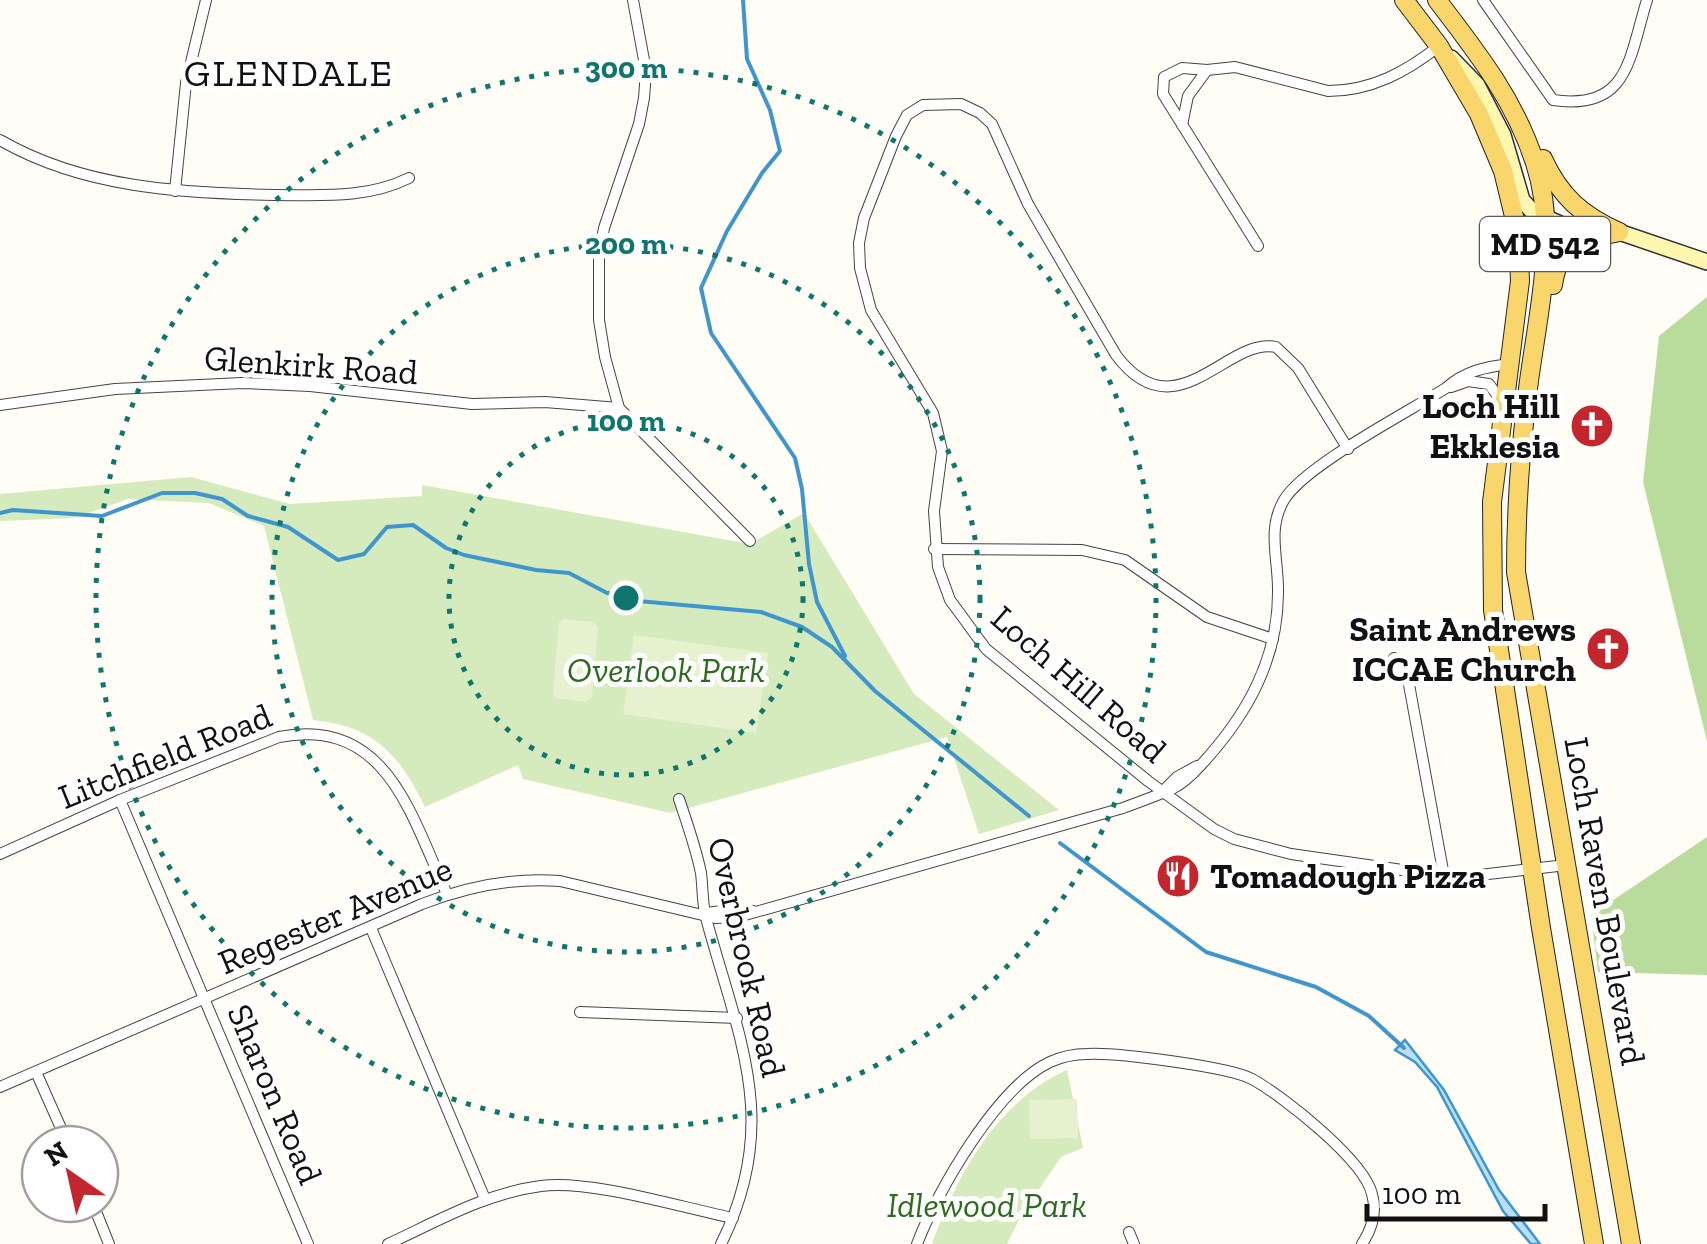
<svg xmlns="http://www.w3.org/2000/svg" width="1707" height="1244" viewBox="0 0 1707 1244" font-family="'Zilla Slab',serif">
<rect width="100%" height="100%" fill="#fffdf5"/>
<g fill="#d5ebbd">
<path d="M 191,477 L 290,504 L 422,496 L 422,485 L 750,544 L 804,513 L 914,694 L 1059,810 L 979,834 L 947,737 L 670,813 L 523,779 L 518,765 L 425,807 C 399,754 374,726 313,720 L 264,526 L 209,503 L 128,499 L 74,518 L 0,521 L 0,494 Z"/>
<path d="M 1067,1070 L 1083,1148 L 1061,1157 L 1022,1214 L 1007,1244 L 932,1244 C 957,1175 997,1101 1067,1070 Z"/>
</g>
<g fill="#b9dc9c">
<polygon points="1707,297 1707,741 1643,482 1659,336"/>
<polygon points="1707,837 1707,975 1598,972 1591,915"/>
</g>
<g fill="#e6f2cf">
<polygon points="563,619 594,622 598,628 592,697 585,702 556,698 553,693 559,622"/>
<polygon points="634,635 768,653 756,733 623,714"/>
<polygon points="1077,1099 1078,1138 1030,1139 1029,1100"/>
</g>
<polygon fill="#b9e0f7" stroke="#3f96cf" stroke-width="2.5" points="1405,1040 1444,1090 1499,1190 1540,1244 1531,1244 1503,1211 1437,1087 1415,1062 1395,1050"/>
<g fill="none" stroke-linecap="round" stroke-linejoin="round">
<g stroke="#3f96cf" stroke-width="4">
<polyline points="743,0 747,59 770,110 780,151 762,173 727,231 701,288 711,333 795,458 802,489 809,564 817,602 845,656"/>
<polyline points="0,513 13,510 102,516 162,493 195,493 222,499 248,516 288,527 338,560 364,554 387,527 413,525 446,548 464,555 536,570 569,573 607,593 623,593 638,601 761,612 802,627 832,647 875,691 1029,816"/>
<polyline points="1060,843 1206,952 1316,987 1369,1016 1404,1048"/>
</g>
<defs>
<g id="street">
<polyline points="633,0 646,71 644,98 639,124 604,228 599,255 599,320 605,357 619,408 750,541"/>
<path d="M 1483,0 L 1553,100 C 1629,111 1629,58 1647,0"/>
<polyline points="1182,125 1188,96 1207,70"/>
<path d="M 0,140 C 83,188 181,193 274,195 C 320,195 367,199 409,178"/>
<polyline points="175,191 186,83 206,0"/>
<path d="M 1258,246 L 1163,94 L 1164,77 L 1182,68 L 1207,70 L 1235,67 L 1328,91 C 1371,91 1406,72 1439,46"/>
<polyline points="1451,387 1468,381 1489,384 1497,395 1498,406"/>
<polyline points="0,405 115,389 242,383 310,386 472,404 545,402 619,408"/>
<path d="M 1348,449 L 1298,368 L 1276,347 C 1227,336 1176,435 1116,355 L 1028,204 L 992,124 L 980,113 L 961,104 L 923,105 L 907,115 L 896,136 L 864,218 L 859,243 L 860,268 L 871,310 L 933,413 L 942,451 L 934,511 L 938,567 L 950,600 L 986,649 L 1148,781 L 1214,829 L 1234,839 L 1291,854 L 1444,876 L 1488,874 L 1566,865"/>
<polyline points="934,549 1082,550 1125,560 1207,617 1273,639"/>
<polyline points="1394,658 1408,679 1444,876"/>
<polyline points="1163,791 1177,777 1197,766"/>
<path d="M 679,799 C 687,823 696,848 701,873 C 703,888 702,903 706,918 C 738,1037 782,1122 721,1244"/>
<polyline points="120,800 308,1244"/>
<path d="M 0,854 L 120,800 L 279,737 C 387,716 411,816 447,894"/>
<polyline points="706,913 738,909 753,911"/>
<polyline points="371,928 485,1199"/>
<polyline points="580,1012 737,1018"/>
<polyline points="36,1072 68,1144"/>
<path d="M 0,1087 L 422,904 C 466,887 511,877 560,881 L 715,918 L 738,917 L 1123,808 C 1139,802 1156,796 1172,789 C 1184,783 1193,774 1201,765 C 1247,715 1279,659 1278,589 C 1278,557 1267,529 1284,500 C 1304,466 1408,412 1446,388 C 1465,371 1485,367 1510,364"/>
<polyline points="93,1204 109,1244"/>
<polyline points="1129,1232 1134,1244"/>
<path d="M 388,1244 C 438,1221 486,1193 541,1186 C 589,1179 683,1208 733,1218"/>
<path d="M 917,1244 C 937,1191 998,1086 1050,1062 C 1061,1057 1075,1054 1087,1054 C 1115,1052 1230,1067 1252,1079 C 1283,1096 1364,1160 1372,1194 C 1377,1212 1372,1229 1362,1244"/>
</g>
<polyline id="secondary" points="1451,58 1477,85 1503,135 1522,200 1533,212 1574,230 1619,232 1707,262"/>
<g id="primary">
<polyline points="1404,0 1439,46 1479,114 1503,171 1518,233 1520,281 1492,502 1493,610 1541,928 1594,1244"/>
<path d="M 1437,0 C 1476,51 1515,100 1535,163 C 1559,236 1537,315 1528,389 C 1520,451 1516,510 1516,572 L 1631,1244"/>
<path d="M 1543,159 C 1560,196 1582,216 1619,232"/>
<path d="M 1553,285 C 1559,242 1582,240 1619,232"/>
</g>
</defs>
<use href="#street" stroke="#444" stroke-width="12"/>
<use href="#secondary" stroke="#333" stroke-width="18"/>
<use href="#primary" stroke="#222" stroke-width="20"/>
<use href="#street" stroke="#fff" stroke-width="10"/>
<use href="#secondary" stroke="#fff6b0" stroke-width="15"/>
<use href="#primary" stroke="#f9d66b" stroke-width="18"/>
</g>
<g fill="none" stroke="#0f766e" stroke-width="5" stroke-dasharray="5 10">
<circle cx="626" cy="598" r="177"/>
<circle cx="626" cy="598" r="354"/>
<circle cx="626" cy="598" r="530"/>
</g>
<defs>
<symbol id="church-disc" viewBox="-11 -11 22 22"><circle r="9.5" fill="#c4262e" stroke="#fff"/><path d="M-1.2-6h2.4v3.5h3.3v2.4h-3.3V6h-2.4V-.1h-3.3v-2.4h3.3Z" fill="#fff"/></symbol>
<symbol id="restaurant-disc" viewBox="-11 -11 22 22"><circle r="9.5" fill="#c4262e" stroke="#fff"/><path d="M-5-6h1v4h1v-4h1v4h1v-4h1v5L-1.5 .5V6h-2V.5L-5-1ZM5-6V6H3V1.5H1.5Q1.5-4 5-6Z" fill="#fff"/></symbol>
</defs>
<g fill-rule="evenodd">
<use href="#church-disc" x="1567" y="401" width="50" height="50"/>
<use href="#church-disc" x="1583" y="624" width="50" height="50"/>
<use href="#restaurant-disc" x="1153" y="851" width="50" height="50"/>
</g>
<g text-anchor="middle" stroke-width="10" stroke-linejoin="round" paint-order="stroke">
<rect fill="#fff" stroke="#585858" stroke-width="2.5" x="1480" y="217" width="130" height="54" rx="8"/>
<g font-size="32" font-weight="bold" fill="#111">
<text x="1545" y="255">MD 542</text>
</g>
<g font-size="35" fill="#111" stroke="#fff">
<text transform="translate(311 365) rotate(4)" y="12">Glenkirk Road</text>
<text transform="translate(1079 684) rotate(41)" y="12">Loch Hill Road</text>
<text transform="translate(165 756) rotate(-22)" y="12">Litchfield Road</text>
<text transform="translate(1605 901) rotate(80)" y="12">Loch Raven Boulevard</text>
<text transform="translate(335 915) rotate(-23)" y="12">Regester Avenue</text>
<text transform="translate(747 957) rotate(77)" y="12">Overbrook Road</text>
<text transform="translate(275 1094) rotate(67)" y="12">Sharon Road</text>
</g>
<g font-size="35" font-weight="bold" fill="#111" stroke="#fff" text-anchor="end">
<text x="1560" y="418">Loch Hill<tspan x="1560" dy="40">Ekklesia</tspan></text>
<text x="1576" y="641">Saint Andrews<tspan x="1576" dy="40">ICCAE Church</tspan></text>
<text x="1210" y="888" text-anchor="start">Tomadough Pizza</text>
</g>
<g font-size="35" font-style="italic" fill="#2f6b1f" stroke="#fff">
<text x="666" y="682">Overlook Park</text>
<text x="987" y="1217">Idlewood Park</text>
</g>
<g font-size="38" letter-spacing="2.5" fill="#111" stroke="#fff">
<text x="289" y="86">GLENDALE</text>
</g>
</g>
<circle cx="626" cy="598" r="15" fill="#0f766e" stroke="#fff" stroke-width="5"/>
<g font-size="30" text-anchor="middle" font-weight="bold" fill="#0f766e" stroke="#fff" stroke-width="10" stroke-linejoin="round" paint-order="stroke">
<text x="626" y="78">300 m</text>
<text x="626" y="254">200 m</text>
<text x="626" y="431">100 m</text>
</g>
<g transform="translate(70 1174) rotate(326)"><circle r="48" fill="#ffffff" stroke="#a0a0a0" stroke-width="2.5"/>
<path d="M0-8L18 38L0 25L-18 38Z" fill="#c4262e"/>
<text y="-15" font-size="28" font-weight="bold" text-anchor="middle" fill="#111111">N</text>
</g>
<path d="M1367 1204v15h178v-15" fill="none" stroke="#111111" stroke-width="5"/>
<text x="1382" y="1204" font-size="30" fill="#111111" stroke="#ffffff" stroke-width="8" paint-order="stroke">100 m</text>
</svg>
